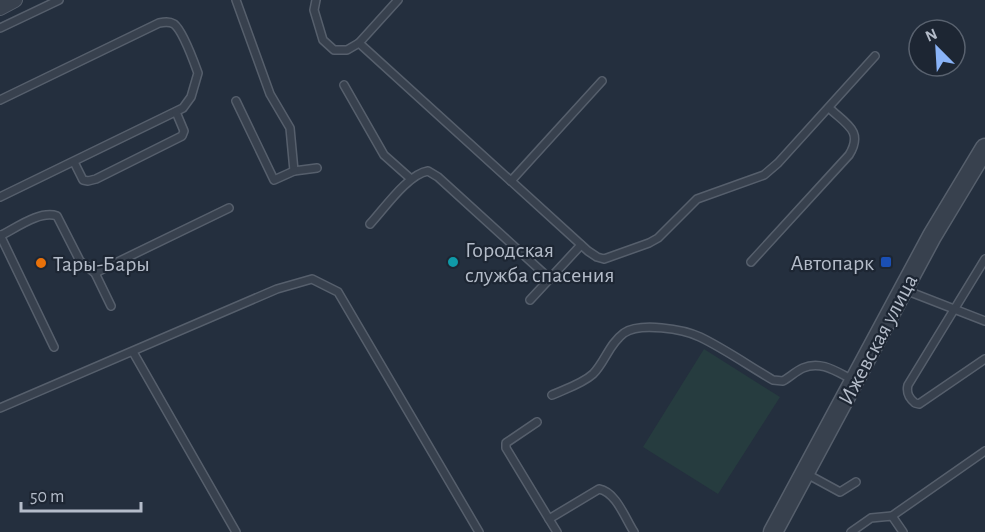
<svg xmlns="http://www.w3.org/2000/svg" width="985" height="532" viewBox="0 0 985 532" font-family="'Alegreya Sans',sans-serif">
<rect width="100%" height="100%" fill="#242f3e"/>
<polygon fill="#263c3f" points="704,349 780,397 718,494 643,447"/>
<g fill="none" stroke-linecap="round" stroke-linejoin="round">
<defs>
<g id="service">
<polyline points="236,0 270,94 290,128 294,171 317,168"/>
<polyline points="316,0 314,10 323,40 334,50 347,50 359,43"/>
<polyline points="398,0 359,43 588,251 597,257 604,259 649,243 658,238 697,199 764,175 778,163 875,56"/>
<polyline points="0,28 59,0"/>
<polyline points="344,85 384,155 411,179"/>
<path d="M 0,100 L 159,23 C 164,22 169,21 174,24 C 183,31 194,62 198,73 L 191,97 L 183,108 L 0,197"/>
<polyline points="236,101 274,180 294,171"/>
<polyline points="74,162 83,180 88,181 96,179 182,136 184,131 176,112"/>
<polyline points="511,181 602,81"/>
<path d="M 370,224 C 384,209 408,174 428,171 L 438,177 L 550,279"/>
<polyline points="0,235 54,347"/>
<path d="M 0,236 C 16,228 40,210 57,216 L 80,261 L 95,273 L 111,306"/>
<path d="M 985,259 L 908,385 C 906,393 909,398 915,403 L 919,404 L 985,359"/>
<path d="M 751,262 L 849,155 C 864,131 846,124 829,108"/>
<polyline points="95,273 229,208"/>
<polyline points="905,290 985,321"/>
<polyline points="530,300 581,245"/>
<polyline points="133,352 236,532"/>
<path d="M 552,395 C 565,389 582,384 593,374 C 605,362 609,344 624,333 C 640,322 683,329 700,337 C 725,349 749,366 773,380 L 783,381 C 790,377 796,371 803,368 C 821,360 837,372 853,380"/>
<polyline points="0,408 277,289 312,279 338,292 479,532"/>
<path d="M 537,422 L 506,443 L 506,448 L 549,519 L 599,489 C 616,492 625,518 634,532"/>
<polyline points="805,473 840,492 856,482"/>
<polyline points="892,516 985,451"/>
<polyline points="549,519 557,532"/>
<polyline points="851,532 871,518 892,516 903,532"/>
</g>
<polyline id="minor" points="0,8 15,0"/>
<polyline id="tertiary" points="773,532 932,236 985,148"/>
</defs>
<use href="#service" stroke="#565f6c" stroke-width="10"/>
<use href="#minor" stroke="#565f6c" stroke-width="16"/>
<use href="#tertiary" stroke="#565f6c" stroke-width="21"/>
<use href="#service" stroke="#38414e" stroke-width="7"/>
<use href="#minor" stroke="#38414e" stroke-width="14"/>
<use href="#tertiary" stroke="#38414e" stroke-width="18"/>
</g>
<circle fill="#0f9aa8" stroke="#1d2633" stroke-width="2" cx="453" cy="262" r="6"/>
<rect fill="#1a4fb4" stroke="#1d2633" stroke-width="2" x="880" y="256" width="12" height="12" rx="3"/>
<circle fill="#e8710a" stroke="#1d2633" stroke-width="2" cx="41" cy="263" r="6"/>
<g text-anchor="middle" stroke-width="4.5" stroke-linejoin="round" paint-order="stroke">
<g font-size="22" fill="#b4bcc9" stroke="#1d2633" text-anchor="start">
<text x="465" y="257">Городская<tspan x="465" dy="25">служба спасения</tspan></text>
<text x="874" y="270" text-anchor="end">Автопарк</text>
<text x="53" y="271">Тары-Бары</text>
</g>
<g font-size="22" fill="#b4bcc9" stroke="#1d2633">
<text transform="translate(877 339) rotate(-62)" y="8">Ижевская улица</text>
</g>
</g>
<g transform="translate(937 48) rotate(336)"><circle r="28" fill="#1d2633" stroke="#59626f" stroke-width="1.5"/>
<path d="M0-4.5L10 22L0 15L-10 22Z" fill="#8ab4f8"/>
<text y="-9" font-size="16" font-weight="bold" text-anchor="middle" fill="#b4bcc9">N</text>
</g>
<path d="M21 502v9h120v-9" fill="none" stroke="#b4bcc9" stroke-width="3"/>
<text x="30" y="502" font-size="18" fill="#b4bcc9" stroke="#1d2633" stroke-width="4.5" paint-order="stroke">50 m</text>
</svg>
